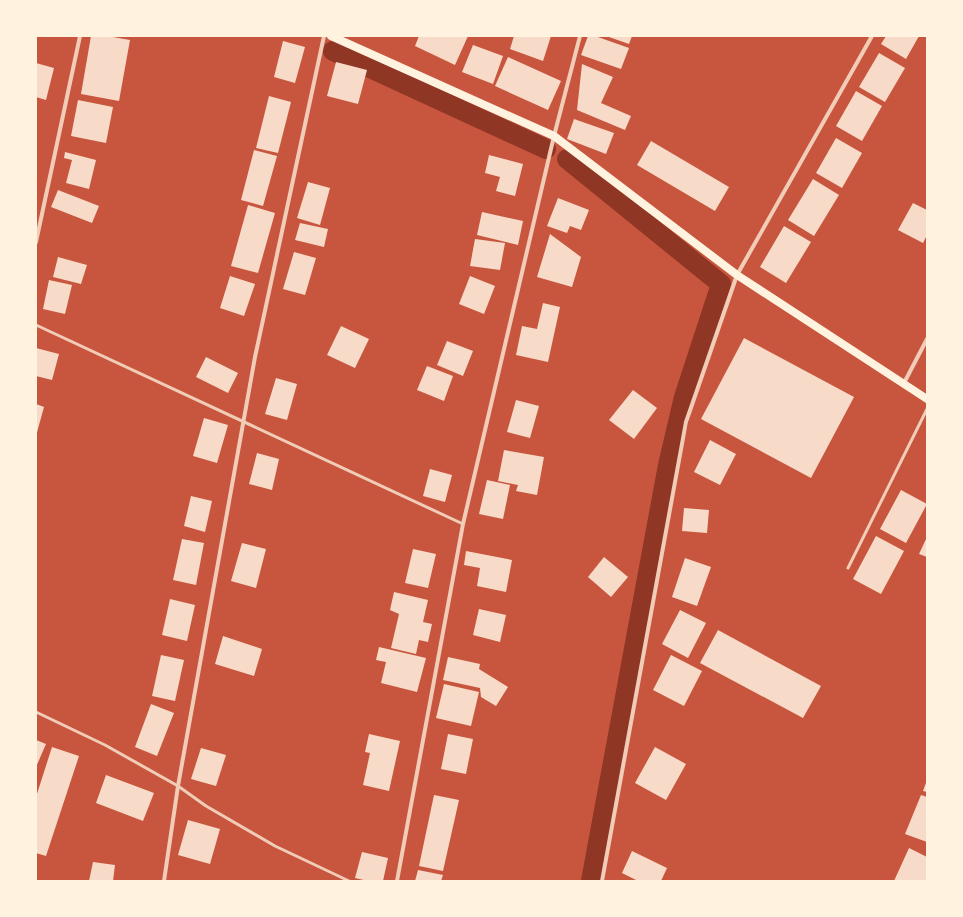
<svg xmlns="http://www.w3.org/2000/svg" width="963" height="917" viewBox="0 0 963 917" font-family="'Space Grotesk',sans-serif">
<rect width="100%" height="100%" fill="#c8553d"/>
<g fill="none" stroke-linecap="round" stroke-linejoin="round">
<g stroke="#8f3625" stroke-width="20">
<polyline points="333,51 546,149"/>
<polyline points="567,159 721,284 684,397 668,465 591,881"/>
</g>
</g>
<g fill="#f7dbc8">
<polygon points="91,36 107,36 130,40 119,101 81,94"/>
<polygon points="419,36 468,36 455,65 415,46"/>
<polygon points="514,36 551,36 543,61 510,49"/>
<polygon points="588,36 595,36 629,48 621,69 581,55"/>
<polygon points="606,36 632,36 629,44"/>
<polygon points="886,36 919,36 906,59 881,44"/>
<polygon points="283,41 305,47 295,83 274,77"/>
<polygon points="473,45 503,56 493,84 462,72"/>
<polygon points="879,53 905,68 885,102 859,87"/>
<polygon points="508,57 561,81 548,110 495,86"/>
<polygon points="336,62 367,70 358,104 327,96"/>
<polygon points="36,63 54,68 46,100 36,97"/>
<polygon points="582,64 613,77 601,103 631,116 625,130 577,110"/>
<polygon points="856,91 882,106 862,141 836,126"/>
<polygon points="269,96 291,102 278,153 256,148"/>
<polygon points="78,100 113,107 106,143 71,136"/>
<polygon points="574,119 614,133 606,154 567,139"/>
<polygon points="836,138 862,153 842,188 816,173"/>
<polygon points="651,141 729,187 715,211 637,165"/>
<polygon points="254,150 277,156 263,206 241,200"/>
<polygon points="65,152 96,160 89,189 66,183 72,160 64,158"/>
<polygon points="489,155 523,164 515,196 496,191 500,177 485,173"/>
<polygon points="813,179 839,195 814,236 788,220"/>
<polygon points="308,182 330,188 320,225 297,218"/>
<polygon points="58,190 99,206 92,223 51,207"/>
<polygon points="558,198 589,210 581,230 570,226 567,233 547,226"/>
<polygon points="913,203 927,210 927,235 923,243 898,230"/>
<polygon points="248,205 275,213 258,273 231,266"/>
<polygon points="482,212 523,221 518,245 477,235"/>
<polygon points="300,223 328,229 324,247 295,240"/>
<polygon points="784,226 811,242 786,283 760,267"/>
<polygon points="550,234 581,257 572,287 537,277"/>
<polygon points="475,239 505,243 500,270 470,266"/>
<polygon points="294,252 316,258 305,295 283,289"/>
<polygon points="58,257 87,265 81,284 53,277"/>
<polygon points="230,276 255,284 244,316 220,308"/>
<polygon points="470,276 495,286 484,314 459,304"/>
<polygon points="49,280 72,285 65,314 43,309"/>
<polygon points="543,303 560,307 548,362 516,355 522,326 537,329"/>
<polygon points="341,326 369,339 355,368 327,355"/>
<polygon points="744,338 854,397 811,478 701,419"/>
<polygon points="447,341 473,351 463,376 437,365"/>
<polygon points="36,348 59,354 52,380 36,376"/>
<polygon points="206,357 238,373 228,393 196,377"/>
<polygon points="427,366 453,376 444,401 417,390"/>
<polygon points="276,378 297,384 287,420 265,414"/>
<polygon points="633,390 657,408 634,439 609,420"/>
<polygon points="516,400 539,406 530,438 507,432"/>
<polygon points="36,404 44,407 36,436"/>
<polygon points="204,418 228,425 217,463 193,456"/>
<polygon points="710,440 736,454 720,485 694,472"/>
<polygon points="504,450 544,457 537,495 516,491 518,485 498,481"/>
<polygon points="257,453 279,459 272,490 249,484"/>
<polygon points="430,469 452,475 445,502 423,496"/>
<polygon points="487,480 510,485 503,519 479,514"/>
<polygon points="901,490 927,504 906,543 880,529"/>
<polygon points="191,496 212,501 205,532 184,526"/>
<polygon points="684,508 709,510 707,533 682,531"/>
<polygon points="876,536 904,551 881,594 853,579"/>
<polygon points="927,537 927,557 919,554"/>
<polygon points="182,539 204,543 196,585 173,580"/>
<polygon points="242,543 266,549 256,588 231,581"/>
<polygon points="413,549 436,554 428,588 405,583"/>
<polygon points="466,551 512,560 506,592 477,586 480,568 464,565"/>
<polygon points="604,557 628,577 611,597 588,577"/>
<polygon points="685,558 711,567 697,606 672,597"/>
<polygon points="394,592 428,600 423,622 432,624 428,642 419,640 416,654 391,648 399,614 390,610"/>
<polygon points="170,599 195,605 187,641 162,635"/>
<polygon points="479,609 506,615 500,642 473,635"/>
<polygon points="680,610 706,623 688,658 662,644"/>
<polygon points="718,630 821,686 803,718 700,663"/>
<polygon points="223,636 262,649 254,676 215,664"/>
<polygon points="379,647 426,658 417,692 381,683 386,662 376,660"/>
<polygon points="161,655 184,660 175,701 152,696"/>
<polygon points="671,655 702,671 684,706 653,690"/>
<polygon points="448,657 480,664 479,669 508,687 496,706 481,697 480,688 443,680"/>
<polygon points="444,684 479,692 471,726 436,718"/>
<polygon points="151,704 174,713 157,756 135,747"/>
<polygon points="369,734 400,741 389,791 363,785 370,753 365,752"/>
<polygon points="448,734 473,739 466,774 441,769"/>
<polygon points="36,740 46,744 36,767"/>
<polygon points="52,747 79,756 46,856 36,853 36,797"/>
<polygon points="655,747 686,764 666,800 635,783"/>
<polygon points="201,748 226,755 216,786 191,779"/>
<polygon points="106,775 154,793 143,821 96,803"/>
<polygon points="927,780 927,792 923,791"/>
<polygon points="434,795 459,800 443,871 419,866"/>
<polygon points="921,795 927,797 927,842 905,834"/>
<polygon points="188,820 220,829 210,864 178,855"/>
<polygon points="909,848 927,857 927,881 894,881"/>
<polygon points="632,851 667,868 661,881 638,881 622,873"/>
<polygon points="362,852 388,858 383,881 368,881 355,878"/>
<polygon points="93,862 115,865 113,881 89,881"/>
<polygon points="418,870 443,875 441,881 415,881"/>
</g>
<g fill="none" stroke-linecap="round" stroke-linejoin="round">
<g stroke="#f1ccb7" stroke-width="3">
<polyline points="36,325 463,524"/>
<polyline points="848,568 927,409"/>
<polyline points="36,712 105,745 178,786 206,806 275,846 349,881"/>
</g>
<g stroke="#f1ccb7" stroke-width="4">
<polyline points="36,242 80,36"/>
<polyline points="904,383 927,339"/>
<polyline points="164,881 178,786 255,357 324,36"/>
<polyline points="397,881 463,524 554,136 580,36"/>
<polyline points="602,881 686,422 737,275 872,36"/>
</g>
<polyline stroke="#fff3e0" stroke-width="8" points="331,36 554,136 737,275 927,399"/>
</g>
<rect width="963" height="917" fill="none" stroke="#fff3e0" stroke-width="74"/>
</svg>
